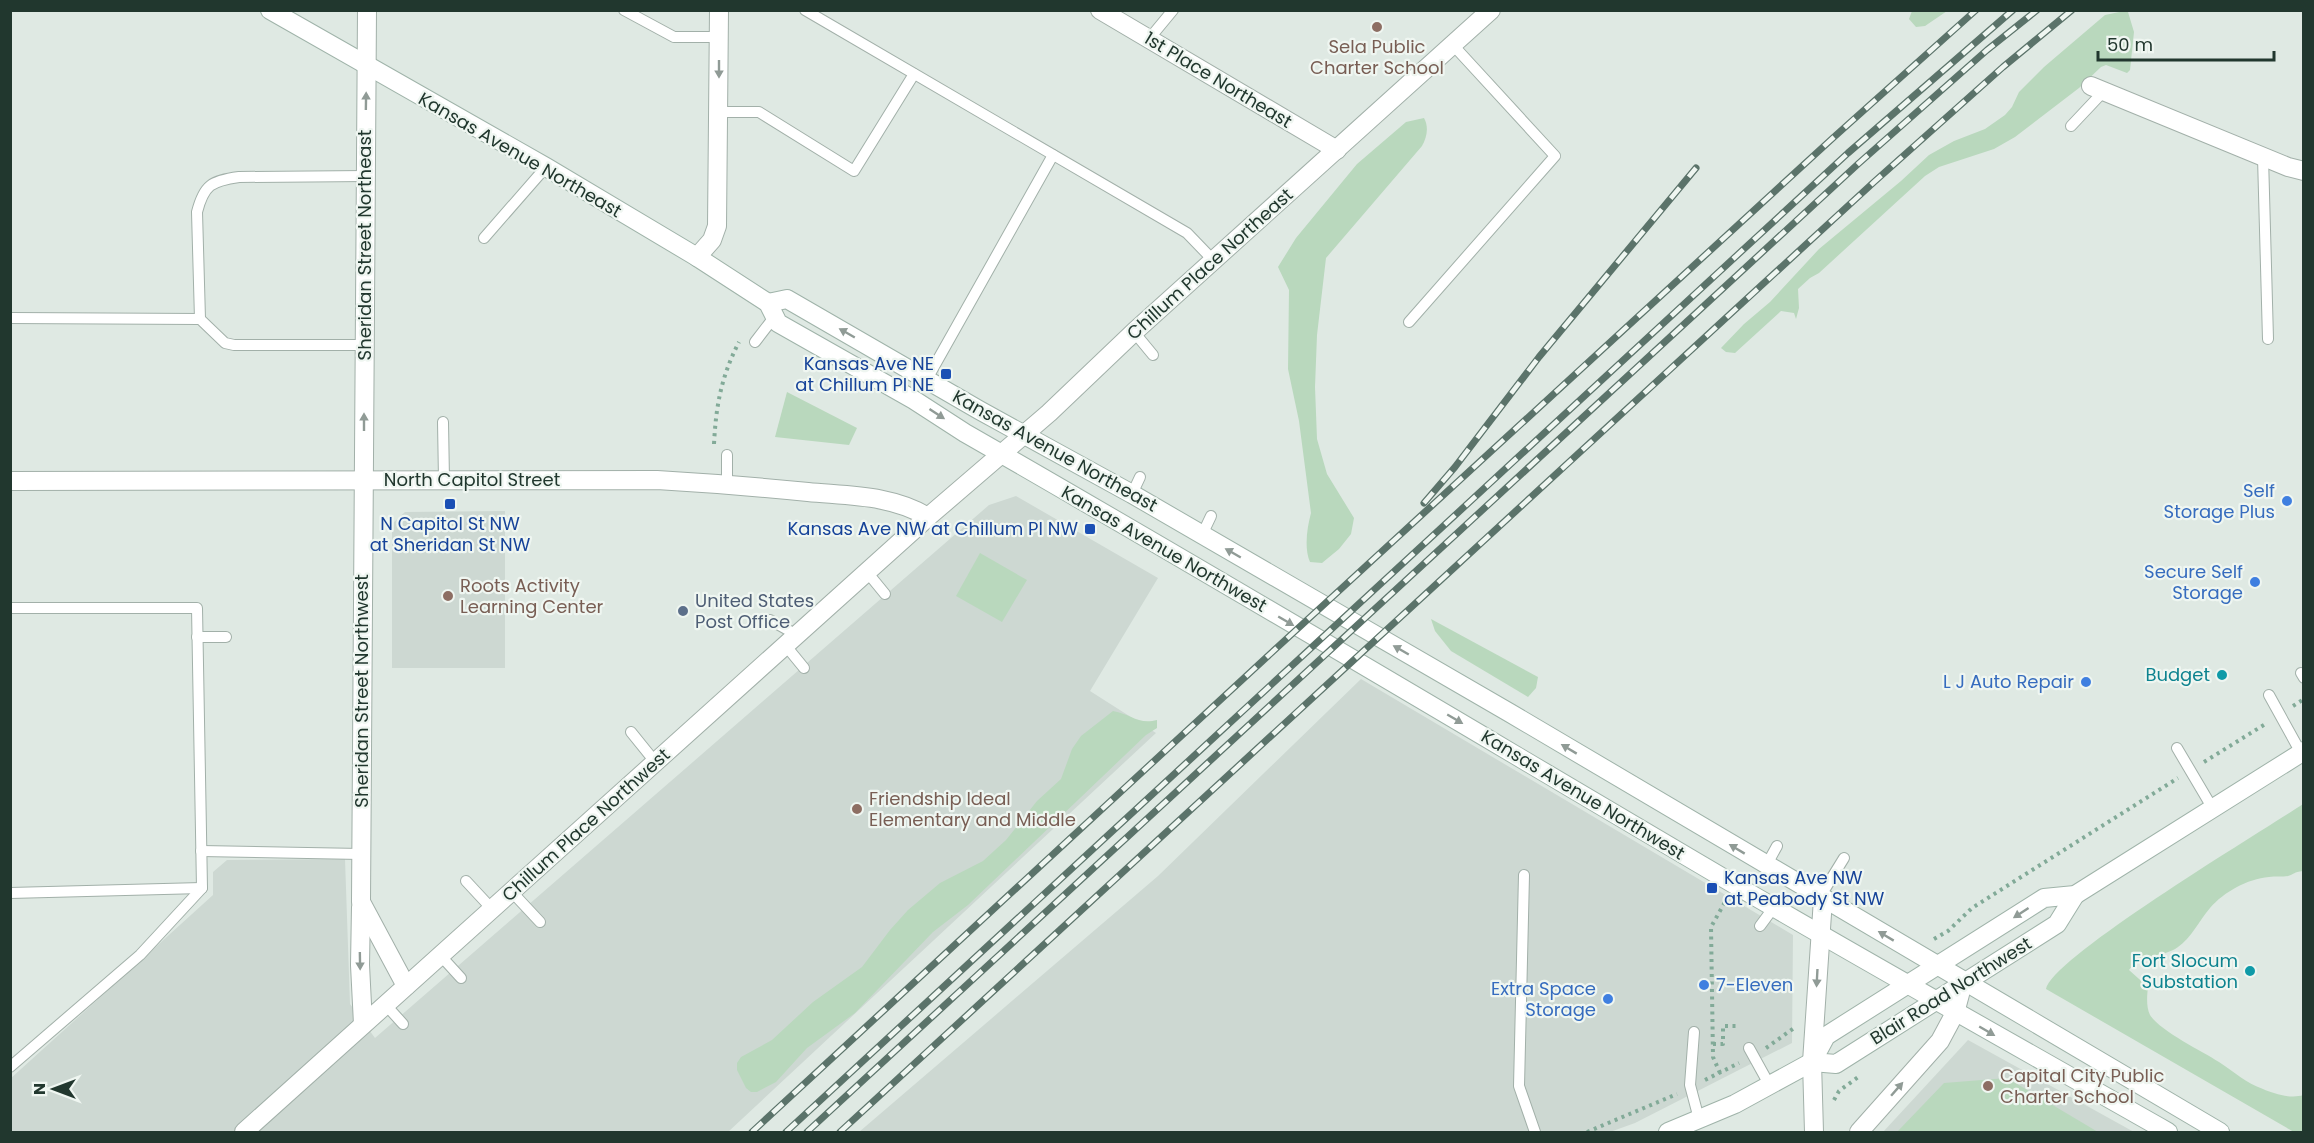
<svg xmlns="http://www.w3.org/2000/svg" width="2314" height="1143" viewBox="0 0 2314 1143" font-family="Poppins,sans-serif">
<rect width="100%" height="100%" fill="#dfe9e3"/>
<g fill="#cdd8d2">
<polygon points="1016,496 1158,578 1090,691 1156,733 728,1132 11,1132 10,1079 213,895 213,872 227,860 345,859 350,1004 375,1038 989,505"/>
<polygon points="505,511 505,668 392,668 392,524 405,512"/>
<polygon points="1361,679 1793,935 1792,1043 1635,1123 1610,1132 859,1132 1158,876"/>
<polygon points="1968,1040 2134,1132 1883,1132"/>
</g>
<g fill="#b9d8bd">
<polygon points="1912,11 1912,10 1947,11 1925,26 1916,27 1909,19"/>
<polygon points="2124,11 2128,12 2134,32 2130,70 2127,73 2106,65 2101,67 2079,88 2015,137 1994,149 1939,167 1925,176 1819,273 1810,278 1798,289 1799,308 1796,319 1794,313 1781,311 1735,353 1726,352 1721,348 1744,324 1770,302 1819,249 1901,181 1929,155 1954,141 1985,129 2005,115 2012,107 2019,92 2044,67 2105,15"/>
<path d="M 1424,118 C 1429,127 1427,137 1422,146 L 1326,258 L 1317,335 L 1315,387 L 1317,439 L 1327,474 L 1354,518 L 1351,534 L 1339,549 L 1322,563 L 1310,562 C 1304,548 1307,528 1311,513 L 1299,421 L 1288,369 L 1289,290 L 1278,267 L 1296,238 L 1357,164 L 1406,122 Z"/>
<polygon points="787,392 857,428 849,445 775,437"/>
<polygon points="980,553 1027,580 1002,622 956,596"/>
<polygon points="1431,619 1538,677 1536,688 1528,697 1451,651 1435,631"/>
<path d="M 1113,711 C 1131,714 1138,725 1157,720 L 1157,728 L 1146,735 L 968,905 L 933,932 L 855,1013 L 807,1048 L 776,1082 L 757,1092 L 751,1092 L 746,1088 L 737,1070 L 737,1063 L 741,1057 L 772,1040 L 813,1002 L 862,967 L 890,930 L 908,910 L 940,883 L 983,861 L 1006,840 L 1037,801 L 1061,779 L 1072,749 L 1081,736 Z"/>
<path d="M 2303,804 L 2303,871 C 2293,872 2295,874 2288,876 C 2282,877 2275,876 2269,877 C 2247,879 2224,892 2210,908 C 2199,921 2191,938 2178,947 C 2163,958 2140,954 2129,970 L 2148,987 C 2147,996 2146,1007 2150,1015 C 2160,1031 2202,1051 2219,1062 C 2234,1072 2246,1083 2263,1089 C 2274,1094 2292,1099 2303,1095 L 2303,1132 L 2294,1132 L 2046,989 C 2052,957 2264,830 2303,804 Z"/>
<polygon points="2007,1078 2098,1132 1897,1132 1944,1083"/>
</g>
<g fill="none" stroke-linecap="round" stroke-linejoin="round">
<defs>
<g id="lane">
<polyline points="624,10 674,37 719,37"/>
<polyline points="805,10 1187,233 1213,260"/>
<polyline points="1149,39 1173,10"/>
<polyline points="719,112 759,112 854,171 914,74"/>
<polyline points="2071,126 2104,91"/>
<polyline points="2263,157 2268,339"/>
<polyline points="484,238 546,167"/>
<polyline points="10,318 200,319 225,343 234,345 365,345"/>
<path d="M 200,319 L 197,212 C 204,185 211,181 239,177 L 366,176"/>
<polyline points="1409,322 1555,156 1453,45"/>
<polyline points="1134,332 1153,355"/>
<polyline points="755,342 775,316"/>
<polyline points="927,379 1053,155"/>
<polyline points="443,422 444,480"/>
<polyline points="727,455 727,484"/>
<polyline points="1132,494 1140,477"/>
<polyline points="1202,535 1211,516"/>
<polyline points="867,572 885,594"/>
<polyline points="10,608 197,608 202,888 140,955 10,1067"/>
<polyline points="770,620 797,635"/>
<polyline points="197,637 226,637"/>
<polyline points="786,646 804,668"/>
<polyline points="2301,673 2304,678"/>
<polyline points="2269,695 2301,753"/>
<polyline points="631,732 656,763"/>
<polyline points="2177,748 2213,809"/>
<polyline points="201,851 361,854"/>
<polyline points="1766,866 1777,846"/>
<polyline points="1524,875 1519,1086 1535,1132"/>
<polyline points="466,881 492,909"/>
<polyline points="512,892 540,922"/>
<polyline points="10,893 202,888"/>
<polyline points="1820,897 1844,858"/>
<polyline points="1760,926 1774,907"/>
<polyline points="440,955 461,978"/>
<polyline points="385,1004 403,1024"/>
<polyline points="1694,1032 1690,1085 1699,1119"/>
<polyline points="1749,1048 1770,1086"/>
</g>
<g id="street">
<polyline points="367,10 361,902 406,986"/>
<polyline points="1100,10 1337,150"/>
<polyline points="2091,86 2288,167 2304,171"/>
<polyline points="697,257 712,240 717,226 719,10"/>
<path d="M 10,481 L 657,480 C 708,483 758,487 808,492 C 849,496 892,495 928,517"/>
<polyline points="361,907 360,965 363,1024"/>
<polyline points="244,1132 928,517 1049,413 1134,332 1491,10"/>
<polyline points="1814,1132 1812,1062 1823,899"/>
<polyline points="1859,1132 1940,1041 1955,1013 1963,983"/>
</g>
<g id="secondary">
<path d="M 270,10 L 546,167 L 697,257 L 768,303 L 778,323 L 914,400 L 965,433 C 1220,579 1472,730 1725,879 C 1872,965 2020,1048 2168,1132"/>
<polyline points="768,303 787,299 979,410 1132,494 1510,713 2220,1132"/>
<polyline points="1812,1062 1826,1036 2044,898 2075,895 2304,751"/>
<polyline points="1668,1132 1735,1104 1812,1062 1836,1064 2057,924 2075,895"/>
</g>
</defs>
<use href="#lane" stroke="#a2b0a9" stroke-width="12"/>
<use href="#street" stroke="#a2b0a9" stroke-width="20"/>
<use href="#secondary" stroke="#9fb3a9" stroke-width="20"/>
<g stroke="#82aa98" stroke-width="4" stroke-dasharray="3 4.5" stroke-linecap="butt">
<path d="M 714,444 C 716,406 721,377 739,342"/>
<polyline points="2293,706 2304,699"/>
<polyline points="2204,762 2267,723"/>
<polyline points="1934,939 1948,931 1972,908 2178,778"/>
<polyline points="1713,1044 1723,1044 1723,1026 1739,1026"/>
<polyline points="1766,1048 1794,1028"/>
<polyline points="1720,1073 1713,1057 1711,927 1725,902"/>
<polyline points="1705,1080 1739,1063"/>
<polyline points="1834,1100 1839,1091 1861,1075"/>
<polyline points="1587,1132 1677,1094"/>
</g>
<use href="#lane" stroke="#fff" stroke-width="10"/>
<use href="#street" stroke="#fff" stroke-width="18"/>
<use href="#secondary" stroke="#fff" stroke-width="18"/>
<defs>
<g id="rail">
<polyline points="1424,503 1455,467 1539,357 1696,168"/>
<polyline points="752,1132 1282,643 1834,137 1976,10"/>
<polyline points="786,1132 1848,153 2013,10"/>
<polyline points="807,1132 1858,164 1987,50 2037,10"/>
<polyline points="840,1132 1874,182 2003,67 2072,10"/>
</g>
</defs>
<use href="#rail" stroke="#5b736a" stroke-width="7"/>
<use href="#rail" stroke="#eff6f1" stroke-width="4.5" stroke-dasharray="14" stroke-linecap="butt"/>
</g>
<defs><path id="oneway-solid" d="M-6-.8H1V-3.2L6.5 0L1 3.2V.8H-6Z" transform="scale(1.5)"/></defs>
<g fill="#909b96">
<use href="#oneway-solid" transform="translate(719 69) rotate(90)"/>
<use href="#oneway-solid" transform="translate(366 101) rotate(-89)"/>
<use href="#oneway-solid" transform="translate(847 333) rotate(-150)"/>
<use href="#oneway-solid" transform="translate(937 414) rotate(33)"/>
<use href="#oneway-solid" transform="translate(364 422) rotate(-90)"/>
<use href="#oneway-solid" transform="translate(1233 553) rotate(-150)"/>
<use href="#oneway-solid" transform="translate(1286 621) rotate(30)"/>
<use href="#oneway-solid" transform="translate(1401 650) rotate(-150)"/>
<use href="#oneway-solid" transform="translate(1455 719) rotate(30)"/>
<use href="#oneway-solid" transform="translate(1569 749) rotate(-149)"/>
<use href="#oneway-solid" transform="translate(1737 849) rotate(-149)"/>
<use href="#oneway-solid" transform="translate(2021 913) rotate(147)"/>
<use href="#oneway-solid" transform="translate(1886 936) rotate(-149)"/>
<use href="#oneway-solid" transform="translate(360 961) rotate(89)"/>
<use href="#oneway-solid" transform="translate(1817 978) rotate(93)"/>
<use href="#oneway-solid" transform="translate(1987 1031) rotate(30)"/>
<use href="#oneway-solid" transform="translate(1897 1089) rotate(-49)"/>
</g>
<g fill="#8d6e63" stroke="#eff6f1" stroke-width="2">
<circle cx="1377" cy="27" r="6"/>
<circle cx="448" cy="596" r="6"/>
<circle cx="857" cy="809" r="6"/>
<circle cx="1988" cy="1086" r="6"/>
</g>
<g fill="#1a4fb4" stroke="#eff6f1" stroke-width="2">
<rect x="940" y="368" width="12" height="12" rx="3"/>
<rect x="444" y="498" width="12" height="12" rx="3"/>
<rect x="1084" y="523" width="12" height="12" rx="3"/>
<rect x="1706" y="882" width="12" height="12" rx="3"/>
</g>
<g fill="#3f7fe0" stroke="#eff6f1" stroke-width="2">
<circle cx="2287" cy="501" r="6"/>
<circle cx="2255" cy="582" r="6"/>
<circle cx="2086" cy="682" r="6"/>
<circle cx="1704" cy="985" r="6"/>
<circle cx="1608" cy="999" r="6"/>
</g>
<circle fill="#5c6f8a" stroke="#eff6f1" stroke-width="2" cx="683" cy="611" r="6"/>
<g fill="#0f9aa8" stroke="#eff6f1" stroke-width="2">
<circle cx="2222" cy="675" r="6"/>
<circle cx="2250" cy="971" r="6"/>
</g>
<g text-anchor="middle" stroke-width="4.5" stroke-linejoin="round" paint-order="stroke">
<g font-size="18" fill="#785e54" stroke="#eff6f1" text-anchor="start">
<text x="1377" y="53" text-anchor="middle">Sela Public<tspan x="1377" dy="21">Charter School</tspan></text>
<text x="460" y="592">Roots Activity<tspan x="460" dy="21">Learning Center</tspan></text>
<text x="869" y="805">Friendship Ideal<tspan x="869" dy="21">Elementary and Middle</tspan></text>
<text x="2000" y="1082">Capital City Public<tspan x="2000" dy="21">Charter School</tspan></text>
</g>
<g font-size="18" fill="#21372e" stroke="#eff6f1">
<text transform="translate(1218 80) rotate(31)" y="6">1st Place Northeast</text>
<text transform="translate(520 155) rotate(30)" y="6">Kansas Avenue Northeast</text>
<text transform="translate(365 245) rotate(-90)" y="6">Sheridan Street Northeast</text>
<text transform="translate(1210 264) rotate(-42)" y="6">Chillum Place Northeast</text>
<text transform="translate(1055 451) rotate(29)" y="6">Kansas Avenue Northeast</text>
<text x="472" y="486">North Capitol Street</text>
<text transform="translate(1164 549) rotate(30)" y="6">Kansas Avenue Northwest</text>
<text transform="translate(362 691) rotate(-90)" y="6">Sheridan Street Northwest</text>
<text transform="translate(1583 795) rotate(31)" y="6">Kansas Avenue Northwest</text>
<text transform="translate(586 825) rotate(-42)" y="6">Chillum Place Northwest</text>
<text transform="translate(1951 991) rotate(-32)" y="6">Blair Road Northwest</text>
</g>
<g font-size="18" fill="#164399" stroke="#eff6f1" text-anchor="end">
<text x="934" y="370">Kansas Ave NE<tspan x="934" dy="21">at Chillum Pl NE</tspan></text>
<text x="450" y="530" text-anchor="middle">N Capitol St NW<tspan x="450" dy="21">at Sheridan St NW</tspan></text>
<text x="1078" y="535">Kansas Ave NW at Chillum Pl NW</text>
<text x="1724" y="884" text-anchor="start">Kansas Ave NW<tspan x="1724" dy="21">at Peabody St NW</tspan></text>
</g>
<g font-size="18" fill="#366cbe" stroke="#eff6f1" text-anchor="end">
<text x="2275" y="497">Self<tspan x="2275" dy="21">Storage Plus</tspan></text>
<text x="2243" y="578">Secure Self<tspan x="2243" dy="21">Storage</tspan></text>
<text x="2074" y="688">L J Auto Repair</text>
<text x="1716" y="991" text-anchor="start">7-Eleven</text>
<text x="1596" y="995">Extra Space<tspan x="1596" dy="21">Storage</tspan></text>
</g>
<g font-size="18" fill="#4e5e75" stroke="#eff6f1" text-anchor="start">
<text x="695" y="607">United States<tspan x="695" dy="21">Post Office</tspan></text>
</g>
<g font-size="18" fill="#0d838f" stroke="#eff6f1" text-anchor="end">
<text x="2210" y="681">Budget</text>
<text x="2238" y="967">Fort Slocum<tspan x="2238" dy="21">Substation</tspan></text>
</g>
</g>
<rect width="2314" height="1143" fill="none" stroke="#21372e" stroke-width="24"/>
<g transform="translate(54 1089) rotate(270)" stroke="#eff6f1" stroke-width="4.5" paint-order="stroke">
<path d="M0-4.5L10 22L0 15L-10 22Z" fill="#21372e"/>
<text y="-9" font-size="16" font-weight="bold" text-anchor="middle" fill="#21372e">N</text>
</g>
<path d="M2098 51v9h176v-9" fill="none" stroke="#21372e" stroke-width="3"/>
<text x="2107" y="51" font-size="18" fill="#21372e" stroke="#eff6f1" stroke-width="4.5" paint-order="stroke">50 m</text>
</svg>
